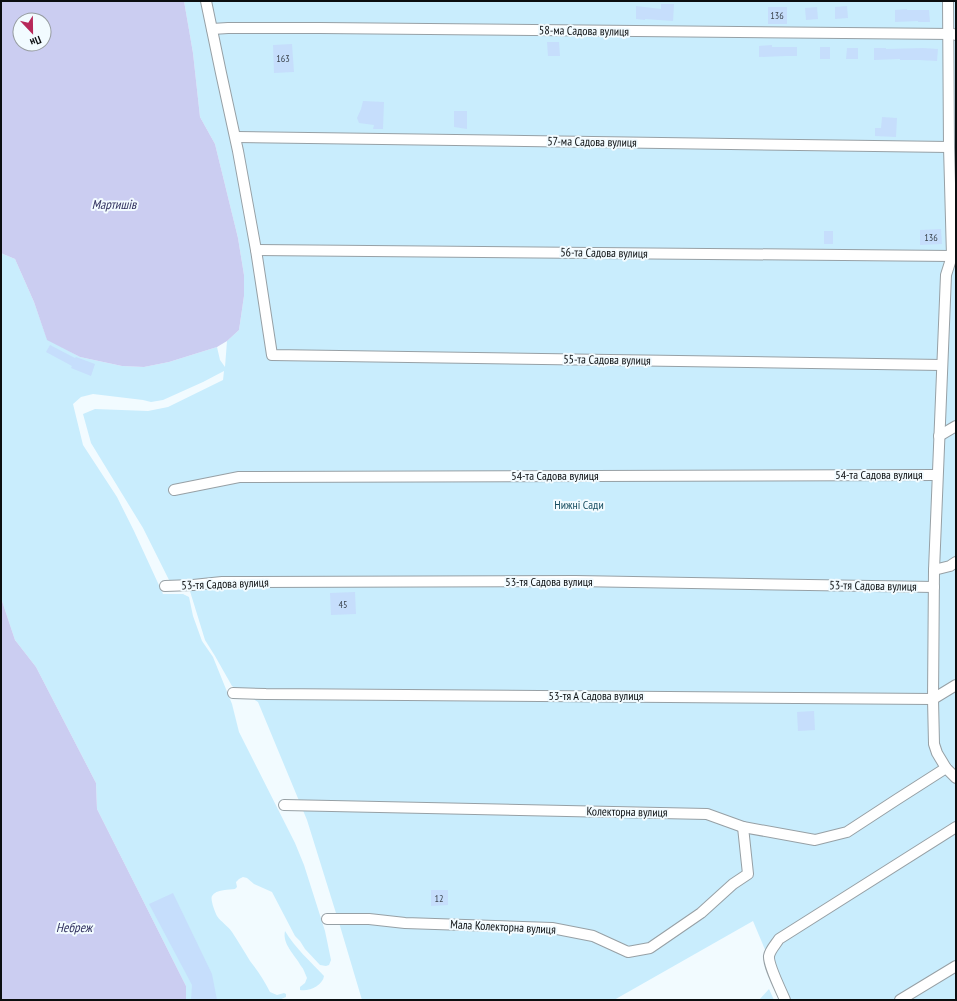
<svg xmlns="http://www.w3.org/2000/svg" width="957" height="1001" viewBox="0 0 957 1001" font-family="'PT Sans Narrow',sans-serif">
<rect width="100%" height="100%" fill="#f2fbff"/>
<g fill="#c9edfd">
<path d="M 184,1 L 956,1 L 956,1000 L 786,1000 L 753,921 L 614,1000 L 362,1000 L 340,926 L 307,820 L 258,702 L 232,686 L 215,656 L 205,640 L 189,588 L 170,582 L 143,528 L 91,443 L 83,414 L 95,409 L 148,411 L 168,407 L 223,380 L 224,371 L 203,382 L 163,400 L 151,402 L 143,400 L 93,394 L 81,397 L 73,404 L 83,445 L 117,497 L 134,531 L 163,594 L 183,594 L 189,597 L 193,616 L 202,641 L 213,657 L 232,704 L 239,732 L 295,843 L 304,865 L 325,931 L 331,960 L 329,965 L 326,966 L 320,965 L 305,949 L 300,941 L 295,936 L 272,892 L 254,884 L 247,878 L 243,877 L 239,879 L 236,882 L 237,887 L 235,889 C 230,890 216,889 212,896 C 210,899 215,912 217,916 C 221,922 228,926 232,932 C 238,941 244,951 250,961 C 258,971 264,980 270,992 L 277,995 L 284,993 L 286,994 L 286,997 L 279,1000 L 186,1000 L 186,986 L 97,809 L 96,783 L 36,667 L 15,640 L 1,598 L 1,253 L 3,254 L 15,259 L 34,302 L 47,339 L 80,357 L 122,366 L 144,367 L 169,362 L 217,347 L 220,360 L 225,367 L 227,341 L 239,330 L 244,296 L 244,275 L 238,238 L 215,144 L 200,117 L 193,53 Z"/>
<path d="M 285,931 C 295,948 311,962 324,976 C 323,985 309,992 300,990 L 300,987 L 305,983 L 307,978 C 305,974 304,969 301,966 C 295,955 282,944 285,931 Z"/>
<polygon points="769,989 774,1000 759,1000"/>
</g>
<g fill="#cbcdf1" fill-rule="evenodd">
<path d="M 1,1 L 184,1 L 193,53 L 200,117 L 215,144 L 238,238 L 244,275 L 244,296 L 239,330 L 227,341 L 217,347 L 169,362 L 144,367 L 122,366 L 80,357 L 47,340 L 34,302 L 15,259 L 3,254 L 1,253 ZM 20,20 L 44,20 L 44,44 L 20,44 Z"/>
<polygon points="1,598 15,640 36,667 96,783 97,809 186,986 186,1000 1,1000"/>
</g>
<g fill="#c6defc">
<polygon points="661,4 674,4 673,21 645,19 645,20 636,19 636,6 661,9"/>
<polygon points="847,6 848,18 835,19 835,7"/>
<rect x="768" y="7" width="19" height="17"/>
<polygon points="817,7 818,19 806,20 805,8"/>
<polygon points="907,9 907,10 929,10 930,22 918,22 918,21 895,22 895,10"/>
<polygon points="547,42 559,42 560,56 548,56"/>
<polygon points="292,44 294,72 274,73 273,45"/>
<polygon points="772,45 772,47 797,47 797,56 786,56 759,57 759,46"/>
<rect x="820" y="47" width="10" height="12"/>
<polygon points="847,48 858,48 858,59 846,59"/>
<polygon points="874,48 886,48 886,49 923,48 938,49 937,61 919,60 900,60 900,59 874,60"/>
<polygon points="363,101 384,102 383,129 373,129 374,125 359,123 357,118 361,109"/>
<polygon points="454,111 467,111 467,129 454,127"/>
<polygon points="882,117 897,118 896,137 875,136 875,128 881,128"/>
<polygon points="941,229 942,244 920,245 920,230"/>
<rect x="824" y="231" width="9" height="13"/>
<polygon points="50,345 75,358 76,357 95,364 91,376 71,368 72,366 46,352"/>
<polygon points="355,592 356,614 331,615 330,593"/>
<polygon points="814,711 815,730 798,731 797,712"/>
<polygon points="431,890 448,890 448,905 431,906"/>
<polygon points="173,893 212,974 217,1000 191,1000 192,985 149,904"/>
</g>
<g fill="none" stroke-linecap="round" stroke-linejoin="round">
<defs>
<g id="street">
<polyline points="206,1 221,73 238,151 256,250 272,355 942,365"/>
<polyline points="948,1 949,147 952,256 946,275 934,570 933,699 934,744 937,753 946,768 956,778"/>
<polyline points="212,29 228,28 320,28 953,34 956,35"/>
<polyline points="236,137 949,147"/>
<polyline points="256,250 952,256"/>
<polyline points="939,436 956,426"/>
<polyline points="174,490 239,477 937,475"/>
<polyline points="934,570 950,566 956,562"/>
<polyline points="165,586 193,585 222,582 575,581 934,587"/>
<polyline points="233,693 266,694 933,699 956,685"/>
<polyline points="284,805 707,814 743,827 815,840 847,832 896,800 946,768"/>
<polyline points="327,919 369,919 405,923 552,928 593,936 628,952 650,948 701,913 733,884 748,874 743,827"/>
<path d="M 785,1000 C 781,990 768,965 769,956 C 770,950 776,944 779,939 L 956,827"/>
<polyline points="900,1000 956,966"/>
</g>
</defs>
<use href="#street" stroke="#97a0a5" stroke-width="12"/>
<use href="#street" stroke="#fff" stroke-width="10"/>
</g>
<g text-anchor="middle" stroke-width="4" stroke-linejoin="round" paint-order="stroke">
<g font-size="10" fill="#3a424b">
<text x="777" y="19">136</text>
<text x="283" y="62">163</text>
<text x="931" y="241">136</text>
<text x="343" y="608">45</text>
<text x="439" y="902">12</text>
</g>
<g font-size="12" fill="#0b0e10" stroke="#f2fbff">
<text transform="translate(584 31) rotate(1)" y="4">58-ма Садова вулиця</text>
<text transform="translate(592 142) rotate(1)" y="4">57-ма Садова вулиця</text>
<text transform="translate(604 253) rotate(1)" y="4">56-та Садова вулиця</text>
<text transform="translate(607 360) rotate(1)" y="4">55-та Садова вулиця</text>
<text x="879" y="479">54-та Садова вулиця</text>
<text x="555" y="480">54-та Садова вулиця</text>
<text x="549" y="586">53-тя Садова вулиця</text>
<text transform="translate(225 584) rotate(-2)" y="4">53-тя Садова вулиця</text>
<text transform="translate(873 586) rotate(1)" y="4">53-тя Садова вулиця</text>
<text x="596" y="700">53-тя А Садова вулиця</text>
<text transform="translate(627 812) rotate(1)" y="4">Колекторна вулиця</text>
<text transform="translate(503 927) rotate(3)" y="4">Мала Колекторна вулиця</text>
</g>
<g font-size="12" fill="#1b5063" stroke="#f2fbff">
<text x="579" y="509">Нижні Сади</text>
</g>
<g font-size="13" font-style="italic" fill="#323260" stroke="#f2fbff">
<text x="114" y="209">Мартишів</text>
<text x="74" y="932">Небреж</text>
</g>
</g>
<rect width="957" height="1001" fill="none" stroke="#0b0e10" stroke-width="4"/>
<g transform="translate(32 32) rotate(158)"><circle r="19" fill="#f2fbff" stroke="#969c9f"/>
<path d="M0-3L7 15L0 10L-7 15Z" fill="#b72859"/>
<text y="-6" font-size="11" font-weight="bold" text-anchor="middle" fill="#0b0e10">Пн</text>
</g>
</svg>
